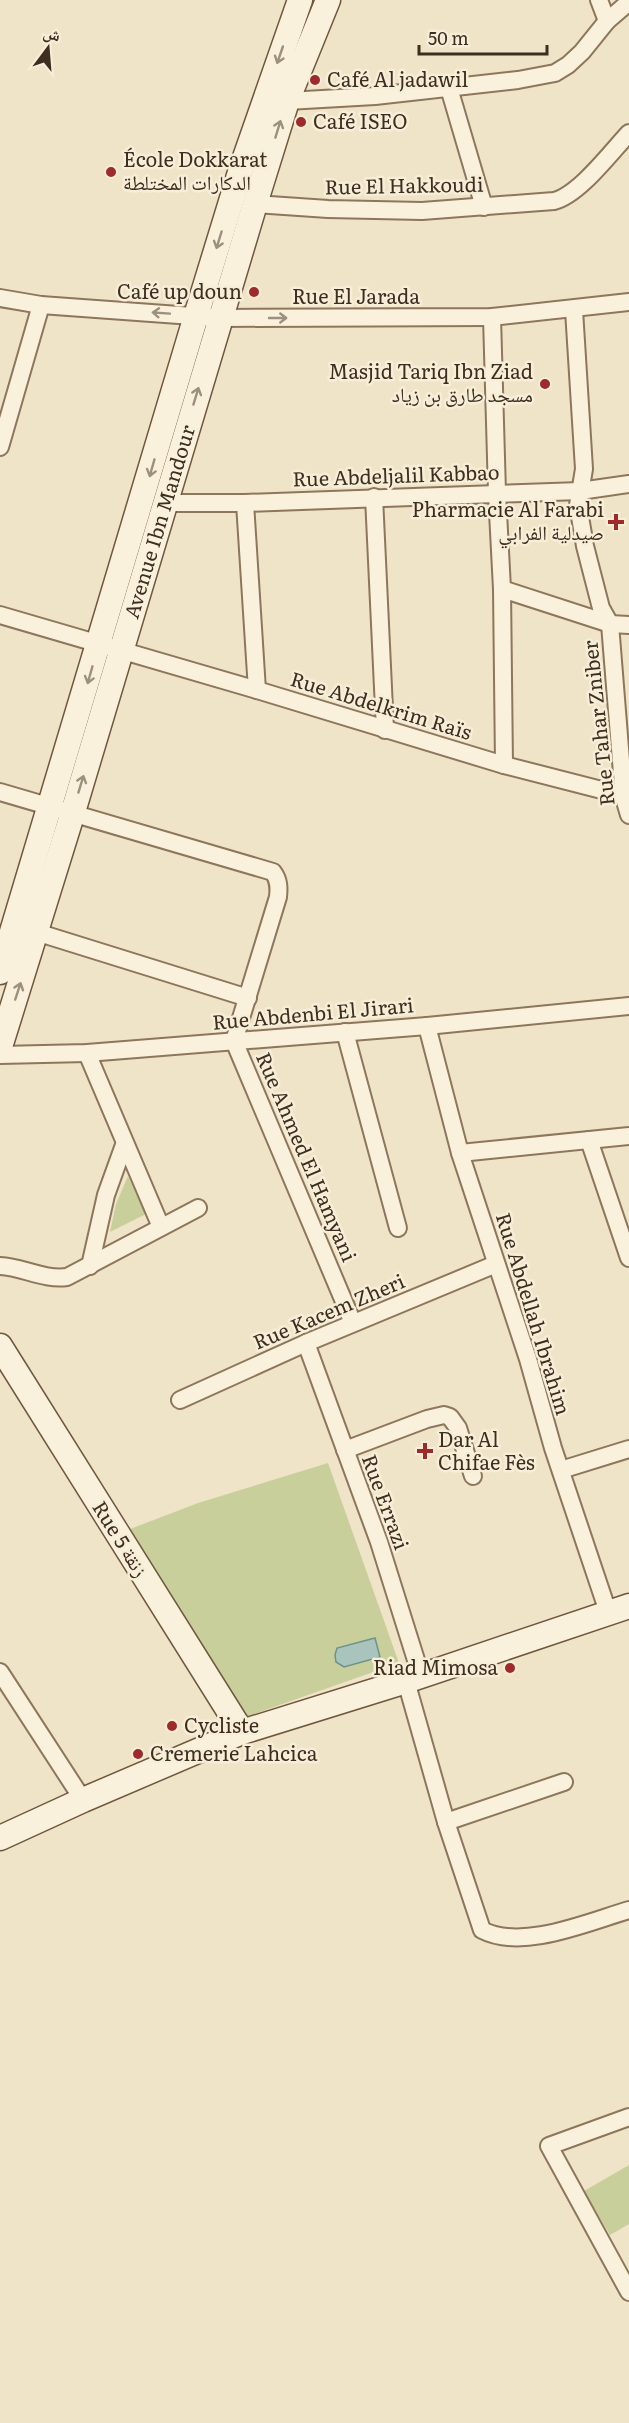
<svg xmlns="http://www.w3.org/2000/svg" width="629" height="2423" viewBox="0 0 629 2423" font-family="Literata,'Noto Naskh Arabic',serif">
<rect width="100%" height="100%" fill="#f0e4c8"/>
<g fill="#c9cf9b">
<polygon points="128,1176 146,1214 110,1232 116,1204"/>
<polygon points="328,1463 399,1663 243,1718 125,1531 198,1503"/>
<polygon points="629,2165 629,2224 610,2235 584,2191"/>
</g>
<polygon fill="#a9c4bc" stroke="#6f938a" stroke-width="1.5" points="375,1638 380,1657 344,1667 336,1662 335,1655 337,1648"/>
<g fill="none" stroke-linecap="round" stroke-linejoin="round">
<defs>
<g id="street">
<polyline points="599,0 607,21"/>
<polyline points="449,88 484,207"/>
<polyline points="287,101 375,96 518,80 555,73 568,65 582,52 607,21 629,2"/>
<path d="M 255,204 L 328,209 L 422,211 L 554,201 C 579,195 611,152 629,133"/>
<polyline points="0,298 41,305 220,318 492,317 629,302"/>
<polyline points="574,310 584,469 578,505 585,546 601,608 610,624 624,798 629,815"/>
<polyline points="492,317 497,493 502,589 504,765"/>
<polyline points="0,447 41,305"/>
<polyline points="374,497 385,730"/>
<polyline points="164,503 245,503 580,491 629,484"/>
<polyline points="245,503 257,690"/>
<polyline points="502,589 610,624 629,625"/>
<polyline points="0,615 257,690 504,765 629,797"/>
<path d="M 0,792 L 273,872 C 279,880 279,888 278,897 L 234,1041 L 353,1323"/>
<polyline points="36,932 248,998"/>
<polyline points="427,1026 460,1153 528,1359 553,1448 608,1612"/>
<polyline points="345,1032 398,1228"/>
<polyline points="87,1053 161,1227"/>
<polyline points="0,1055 87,1053 427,1026 629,1006"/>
<polyline points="589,1140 629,1258"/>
<polyline points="460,1153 629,1136"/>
<path d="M 0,1266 C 23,1267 43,1280 67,1277 L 198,1208"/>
<polyline points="90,1266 106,1195 124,1145"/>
<polyline points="306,1343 379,1542 421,1676"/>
<polyline points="180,1400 306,1343 496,1264"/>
<polyline points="345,1450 427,1419 444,1415 450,1417 458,1428 473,1476"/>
<polyline points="561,1470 629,1449"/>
<polyline points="0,1672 83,1800"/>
<path d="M 406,1681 L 446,1822 L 482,1930 C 522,1951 588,1922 629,1910"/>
<polyline points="446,1822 564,1782"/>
<polyline points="629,2117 549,2146 629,2292"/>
</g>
<g id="secondary">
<polyline points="0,972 196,316 241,169 300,0"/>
<path id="s1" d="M 0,1047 L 73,812 L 255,204 L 287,101 L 328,0"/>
<polyline points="0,1346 242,1732"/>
<polyline points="0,1838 83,1800 242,1732 406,1681 629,1606"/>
</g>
</defs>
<use href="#street" stroke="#8d765c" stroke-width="20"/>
<use href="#secondary" stroke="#6f573f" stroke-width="27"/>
<use href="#street" stroke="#faf1dc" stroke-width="16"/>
<use href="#secondary" stroke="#faf1dc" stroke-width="24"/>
</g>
<defs><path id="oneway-shaft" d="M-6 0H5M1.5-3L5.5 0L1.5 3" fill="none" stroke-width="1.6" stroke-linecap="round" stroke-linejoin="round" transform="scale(1.5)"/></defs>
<g stroke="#9c907e">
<use href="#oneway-shaft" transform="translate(280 55) rotate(109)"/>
<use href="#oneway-shaft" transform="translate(278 129) rotate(-73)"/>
<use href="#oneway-shaft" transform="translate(219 240) rotate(107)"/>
<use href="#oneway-shaft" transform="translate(161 313) rotate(-176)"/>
<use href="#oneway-shaft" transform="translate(278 318)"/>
<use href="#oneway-shaft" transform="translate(196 396) rotate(-73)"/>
<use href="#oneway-shaft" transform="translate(152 468) rotate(106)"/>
<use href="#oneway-shaft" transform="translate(90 675) rotate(106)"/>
<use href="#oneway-shaft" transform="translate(81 784) rotate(-73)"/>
<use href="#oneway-shaft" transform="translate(18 991) rotate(-72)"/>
</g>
<g fill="#9e2a2b" stroke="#f7eed8" stroke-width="2">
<circle cx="315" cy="80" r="6"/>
<circle cx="301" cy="122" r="6"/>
<circle cx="111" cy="172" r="6"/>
<circle cx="254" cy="292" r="6"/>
<circle cx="545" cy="384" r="6"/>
<path d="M613 513h6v6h6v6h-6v6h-6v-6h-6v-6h6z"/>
<path d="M422 1442h6v6h6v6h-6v6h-6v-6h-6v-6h6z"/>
<circle cx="510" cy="1668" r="6"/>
<circle cx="172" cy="1726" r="6"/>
<circle cx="138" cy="1754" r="6"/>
</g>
<g text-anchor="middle" stroke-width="5" stroke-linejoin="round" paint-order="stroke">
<g font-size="20" fill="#3d2e20" stroke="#f7eed8" text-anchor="start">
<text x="327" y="87">Café Al jadawil</text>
<text x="313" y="129">Café ISEO</text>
<text x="123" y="167">École Dokkarat<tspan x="123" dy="23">الدكارات المختلطة</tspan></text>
<text x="242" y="299" text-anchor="end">Café up doun</text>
<text x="533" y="379" text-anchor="end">Masjid Tariq Ibn Ziad<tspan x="533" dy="23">مسجد طارق بن زياد</tspan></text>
<text x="604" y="517" text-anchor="end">Pharmacie Al Farabi<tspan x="604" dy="23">صيدلية الفرابي</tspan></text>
<text x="438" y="1447">Dar Al<tspan x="438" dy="23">Chifae Fès</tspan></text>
<text x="498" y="1675" text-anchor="end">Riad Mimosa</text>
<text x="184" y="1733">Cycliste</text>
<text x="150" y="1761">Cremerie Lahcica</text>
</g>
<g font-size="20" fill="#3d2e20" stroke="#f7eed8">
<text transform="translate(404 186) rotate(-1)" y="7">Rue El Hakkoudi</text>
<text x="356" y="304">Rue El Jarada</text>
<text transform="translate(396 476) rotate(-2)" y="7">Rue Abdeljalil Kabbao</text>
<text dy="7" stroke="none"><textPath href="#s1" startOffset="549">Avenue Ibn Mandour</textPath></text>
<text transform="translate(381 706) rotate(17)" y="7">Rue Abdelkrim Raïs</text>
<text transform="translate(599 723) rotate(-96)" y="7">Rue Tahar Zniber</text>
<text transform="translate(313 1014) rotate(-5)" y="7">Rue Abdenbi El Jirari</text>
<text transform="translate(306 1157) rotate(67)" y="7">Rue Ahmed El Hamyani</text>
<text transform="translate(329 1312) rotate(-23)" y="7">Rue Kacem Zheri</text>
<text transform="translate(533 1314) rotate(73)" y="7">Rue Abdellah Ibrahim</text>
<text transform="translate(385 1502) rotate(70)" y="7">Rue Errazi</text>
<text transform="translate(120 1539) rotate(58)" y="7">Rue 5 زنقة</text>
</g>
</g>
<g transform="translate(48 48) rotate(16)" stroke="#f7eed8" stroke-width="4.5" paint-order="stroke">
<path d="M0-4.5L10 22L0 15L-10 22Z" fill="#3d2e20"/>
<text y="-9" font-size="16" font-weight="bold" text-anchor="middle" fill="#3d2e20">ش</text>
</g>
<path d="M419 45v9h128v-9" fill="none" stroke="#3d2e20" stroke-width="3"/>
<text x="428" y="45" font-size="18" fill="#3d2e20" stroke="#f7eed8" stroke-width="4.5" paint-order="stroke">50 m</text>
</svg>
